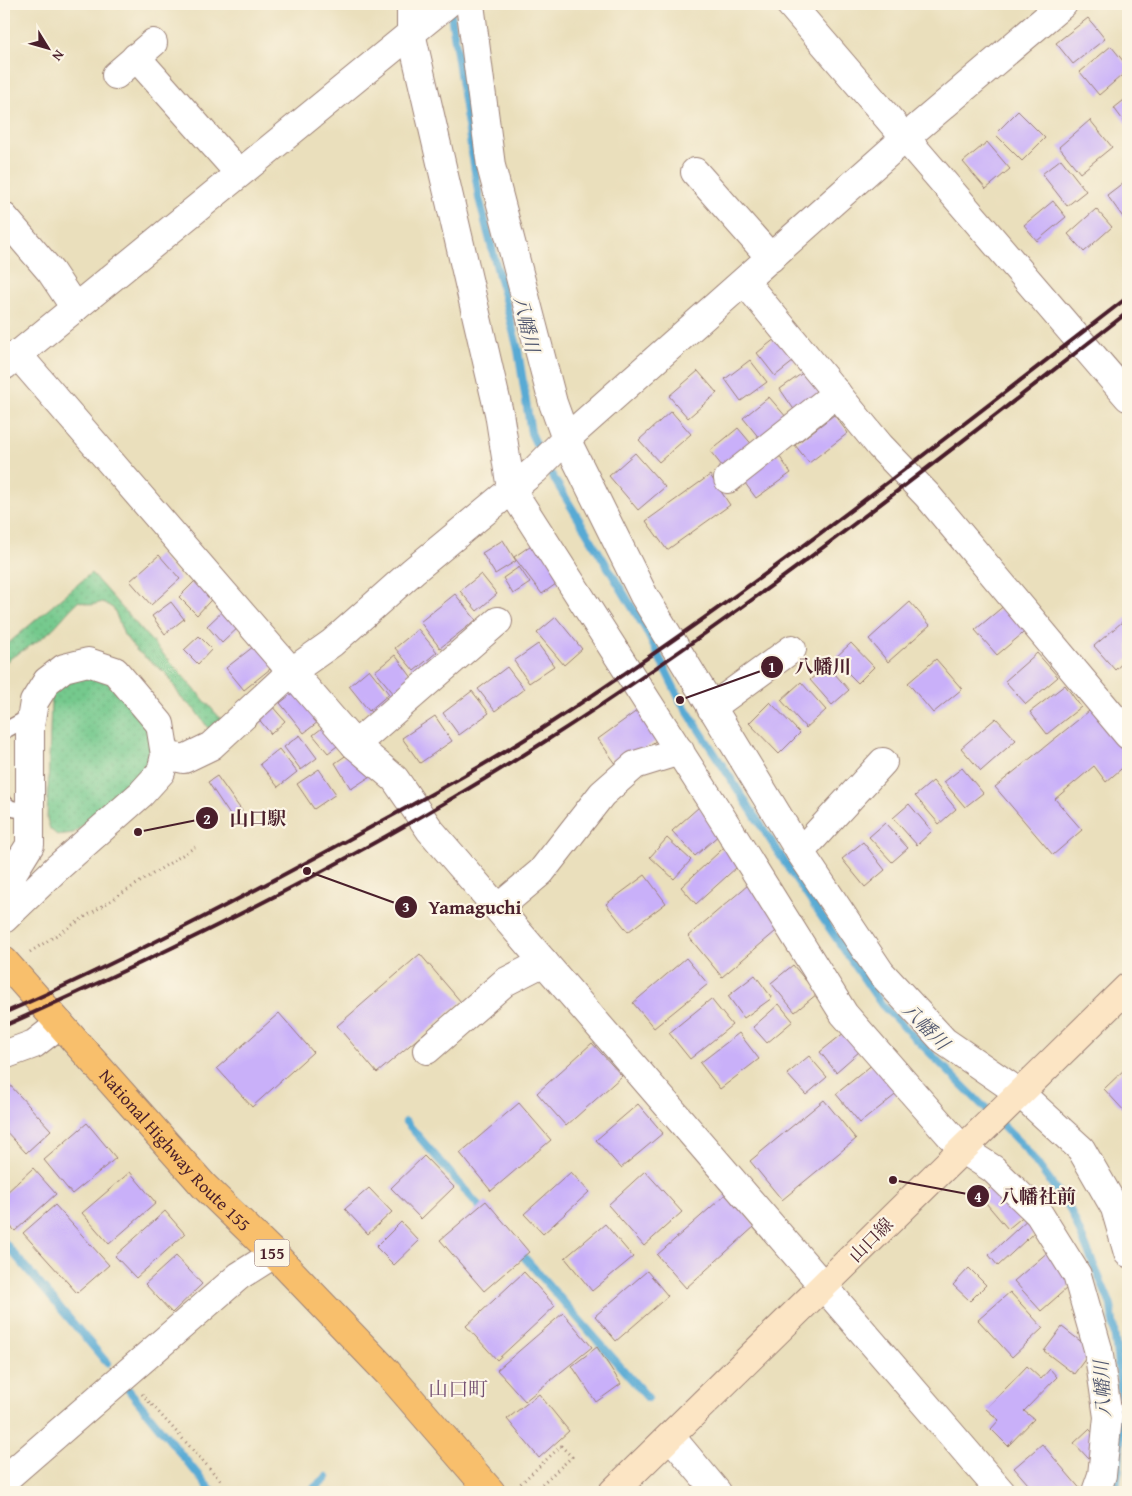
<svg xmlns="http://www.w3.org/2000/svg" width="1132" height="1496" viewBox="0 0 1132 1496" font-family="'Gentium Book Plus','Noto Serif JP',serif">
<defs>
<pattern id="grass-dots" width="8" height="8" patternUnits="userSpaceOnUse" patternTransform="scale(1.25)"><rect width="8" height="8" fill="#75c98d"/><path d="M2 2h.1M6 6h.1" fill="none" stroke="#67ac7a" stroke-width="1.8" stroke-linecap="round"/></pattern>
</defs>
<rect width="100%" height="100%" fill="#fcf5e5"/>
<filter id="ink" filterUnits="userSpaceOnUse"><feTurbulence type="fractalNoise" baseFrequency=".02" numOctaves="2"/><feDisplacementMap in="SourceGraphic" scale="10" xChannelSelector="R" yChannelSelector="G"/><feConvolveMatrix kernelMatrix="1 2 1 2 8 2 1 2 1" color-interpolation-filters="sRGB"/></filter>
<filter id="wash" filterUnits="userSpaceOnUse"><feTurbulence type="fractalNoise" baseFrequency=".0096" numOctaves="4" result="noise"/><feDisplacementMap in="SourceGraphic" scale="20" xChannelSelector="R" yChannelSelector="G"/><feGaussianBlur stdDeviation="1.12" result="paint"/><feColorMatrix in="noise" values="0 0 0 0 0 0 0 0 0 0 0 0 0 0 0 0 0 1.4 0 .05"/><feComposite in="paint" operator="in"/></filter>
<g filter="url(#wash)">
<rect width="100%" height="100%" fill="#eadfbc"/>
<g fill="url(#grass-dots)" stroke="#60745c">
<path d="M 91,573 L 221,719 L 209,729 L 194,709 L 181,698 L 167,674 L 137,651 L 124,635 L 114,609 L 103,602 L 91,605 L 79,601 C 66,612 57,627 43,637 C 31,647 16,653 4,663 L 4,647 Z"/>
<path d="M 90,674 L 105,679 L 149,728 L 154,758 L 138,776 L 74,833 L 57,835 L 50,829 L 47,819 L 51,701 C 57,680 70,679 90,674 Z"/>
</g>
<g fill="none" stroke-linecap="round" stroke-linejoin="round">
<g stroke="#59aad4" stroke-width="8">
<polyline points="450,8 479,198 518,350 531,433 542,456"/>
<polyline points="547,467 646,630 680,700 791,872 882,1005 1026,1149 1069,1207 1111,1305 1122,1399 1119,1470 1115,1492"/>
<polyline points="406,1122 485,1213"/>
<polyline points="4,1242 107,1363"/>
<polyline points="517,1249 648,1398"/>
<polyline points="127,1388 212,1492"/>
<polyline points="309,1492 327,1477"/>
</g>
</g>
<g id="blocks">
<g fill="#c9b0f9">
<polygon points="1088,18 1105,39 1073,64 1056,43"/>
<polygon points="1111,46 1128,67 1128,70 1099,95 1080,72"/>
<polygon points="1128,97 1128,127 1114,108"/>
<polygon points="1018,111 1045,138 1022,161 995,134"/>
<polygon points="1090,120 1112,147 1080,173 1059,147"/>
<polygon points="987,142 1010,169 986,189 963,162"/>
<polygon points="1061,159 1086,191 1067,206 1042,174"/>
<polygon points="1128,179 1128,218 1125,220 1107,195"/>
<polygon points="1053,201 1066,217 1037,241 1024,225"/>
<polygon points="1096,209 1112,227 1084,252 1068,234"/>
<polygon points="785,331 803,354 775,376 757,353"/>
<polygon points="750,360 767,382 741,401 725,379"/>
<polygon points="811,367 826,389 795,411 780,389"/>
<polygon points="698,371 717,393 688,418 669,396"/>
<polygon points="769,397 787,418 760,439 743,418"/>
<polygon points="671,411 691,434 659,462 639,440"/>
<polygon points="834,415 848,433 809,463 795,445"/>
<polygon points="738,428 754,447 726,471 710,451"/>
<polygon points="635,453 665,487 638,510 609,476"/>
<polygon points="777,453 791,473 756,498 742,479"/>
<polygon points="710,475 730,505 667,550 646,521"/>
<polygon points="540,539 567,576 542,594 514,557"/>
<polygon points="503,540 516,561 495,574 482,553"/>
<polygon points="159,555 180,579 151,605 130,581"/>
<polygon points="519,567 530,583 513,594 503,578"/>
<polygon points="203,573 220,590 197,615 179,597"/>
<polygon points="481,574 497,594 477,611 460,591"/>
<polygon points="455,594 476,620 440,648 420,622"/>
<polygon points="171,602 184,619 165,634 152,616"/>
<polygon points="910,602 930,625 888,662 869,639"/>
<polygon points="1006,604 1028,629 997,655 975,630"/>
<polygon points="229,605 244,622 222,643 207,626"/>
<polygon points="556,617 582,649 564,665 537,633"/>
<polygon points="1128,617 1128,658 1115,670 1094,646"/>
<polygon points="418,629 437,652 414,671 395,648"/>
<polygon points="199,636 212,649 198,664 184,650"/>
<polygon points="258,643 275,665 244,690 226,668"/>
<polygon points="851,643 874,667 858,683 834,659"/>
<polygon points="538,644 554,666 529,683 514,661"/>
<polygon points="1037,653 1058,677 1026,704 1005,681"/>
<polygon points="395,655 413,679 394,694 375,671"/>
<polygon points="936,659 962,689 933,713 908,683"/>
<polygon points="827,665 849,690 832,705 810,680"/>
<polygon points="507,667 524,689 495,711 478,689"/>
<polygon points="369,669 389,694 369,711 349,686"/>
<polygon points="801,682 826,710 806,728 781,700"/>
<polygon points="1065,685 1081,707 1047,734 1030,712"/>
<polygon points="299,688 323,718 304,733 280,703"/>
<polygon points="472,691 489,713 459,735 443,713"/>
<polygon points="770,702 800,733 779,754 749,723"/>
<polygon points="1099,703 1128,740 1128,763 1106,782 1094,766 1055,799 1082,830 1053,855 995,787"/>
<polygon points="271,705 285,721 271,734 257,717"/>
<polygon points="645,705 665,734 619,768 598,739"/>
<polygon points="435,716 452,741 420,763 402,738"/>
<polygon points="996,718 1016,740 981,771 961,748"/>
<polygon points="330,722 345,740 328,753 313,735"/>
<polygon points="300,735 317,758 301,770 284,747"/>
<polygon points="279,749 297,772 278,787 260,764"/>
<polygon points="354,750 371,776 351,789 335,763"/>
<polygon points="962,768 983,793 965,807 944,782"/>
<polygon points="319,769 336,794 314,809 297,784"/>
<polygon points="217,776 242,811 232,818 208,782"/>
<polygon points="933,781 956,809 939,824 915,796"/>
<polygon points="909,804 932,831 917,845 893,818"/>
<polygon points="699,807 721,833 695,856 672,831"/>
<polygon points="885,823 908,848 892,862 869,837"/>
<polygon points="667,838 691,860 674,879 650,857"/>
<polygon points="731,841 747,858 696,904 681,887"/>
<polygon points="863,842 885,870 865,887 842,859"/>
<polygon points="645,875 666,903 628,932 606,904"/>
<polygon points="748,885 782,926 722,977 688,936"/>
<polygon points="420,954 461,1002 377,1073 337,1026"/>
<polygon points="686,958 708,984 654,1028 633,1003"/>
<polygon points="793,965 817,994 795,1012 771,983"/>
<polygon points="755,975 772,998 744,1018 728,996"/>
<polygon points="711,999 732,1025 690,1059 669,1033"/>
<polygon points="779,1004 793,1021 767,1043 753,1027"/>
<polygon points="279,1013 313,1052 252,1107 217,1068"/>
<polygon points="845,1032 860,1051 836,1072 820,1052"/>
<polygon points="739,1033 759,1059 720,1089 700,1063"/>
<polygon points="592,1043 622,1076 566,1126 537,1093"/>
<polygon points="809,1056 827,1077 806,1095 787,1074"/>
<polygon points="879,1059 904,1088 860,1123 836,1094"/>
<polygon points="1128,1066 1128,1115 1104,1089"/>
<polygon points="8,1083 51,1130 26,1153 4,1129 4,1087"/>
<polygon points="824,1100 856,1139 782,1200 750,1161"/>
<polygon points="519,1103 551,1140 491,1191 460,1153"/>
<polygon points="638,1104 663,1133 621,1168 596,1140"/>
<polygon points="87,1123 116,1158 72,1194 44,1160"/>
<polygon points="424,1156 454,1187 421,1219 391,1188"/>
<polygon points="33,1168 56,1194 15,1231 4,1219 4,1195"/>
<polygon points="645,1171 682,1212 644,1246 608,1205"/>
<polygon points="130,1172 156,1203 109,1244 82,1213"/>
<polygon points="571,1172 589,1192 543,1234 524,1214"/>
<polygon points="999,1181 1026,1214 1008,1229 980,1196"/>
<polygon points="369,1188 392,1212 368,1234 345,1209"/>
<polygon points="727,1193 755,1226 686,1288 657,1255"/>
<polygon points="486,1201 529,1252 484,1291 440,1240"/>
<polygon points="55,1205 109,1265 77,1293 23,1233"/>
<polygon points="165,1211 185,1234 136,1278 115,1256"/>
<polygon points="1031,1216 1041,1226 998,1266 989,1255"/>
<polygon points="401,1222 419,1241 394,1265 376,1247"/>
<polygon points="605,1224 633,1257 592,1291 565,1258"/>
<polygon points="1049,1251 1075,1281 1041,1311 1014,1281"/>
<polygon points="176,1256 202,1284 172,1313 145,1284"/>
<polygon points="969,1268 986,1285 970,1301 953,1285"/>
<polygon points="647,1271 668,1296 616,1341 595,1316"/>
<polygon points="524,1272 555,1306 497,1360 466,1326"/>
<polygon points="1010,1292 1043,1328 1012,1357 978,1320"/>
<polygon points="563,1313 592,1347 525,1401 497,1370"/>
<polygon points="1062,1327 1092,1350 1074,1374 1044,1351"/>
<polygon points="597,1347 621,1384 596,1402 572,1366"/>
<polygon points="1027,1366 1041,1379 1050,1369 1057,1377 1024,1411 1034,1419 1008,1446 991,1429 999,1420 986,1409"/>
<polygon points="539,1394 569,1431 539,1458 507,1419"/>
<polygon points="1089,1429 1104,1444 1088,1458 1074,1443"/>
<polygon points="1042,1444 1083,1492 1035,1492 1014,1468"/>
</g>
</g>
</g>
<g filter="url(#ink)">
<use href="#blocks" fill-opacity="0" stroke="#9a7f74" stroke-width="1"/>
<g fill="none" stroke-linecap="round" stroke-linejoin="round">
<defs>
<g id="lane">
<polyline points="4,731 31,716"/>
<polyline points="4,803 10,808 30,812"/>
</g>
<g id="street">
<polyline points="411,4 411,33 499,413 511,489 722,818 844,1014 962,1149 993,1169 1039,1214 1077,1275 1098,1349 1108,1417 1102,1475 1096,1492"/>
<polyline points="470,4 491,166 553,403 566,439 644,596 800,852 881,973 944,1041 1021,1094 1081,1149 1115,1208 1128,1253"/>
<polyline points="790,4 1128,397"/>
<polyline points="136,57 239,173"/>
<polyline points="116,75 153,43"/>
<polyline points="695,172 771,258"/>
<polyline points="4,217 51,272 75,308"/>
<polyline points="745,282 880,446 927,495 1128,735"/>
<polyline points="17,354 355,745 395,779 430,830 1001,1492"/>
<polyline points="4,366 447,4"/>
<polyline points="728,479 837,393"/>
<polyline points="711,708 792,649"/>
<polyline points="355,745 498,621"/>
<polyline points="165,755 184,759 211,746 291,672 332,643 413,571 535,470 566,439 904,139 1063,4"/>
<polyline points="800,852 883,762"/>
<polyline points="4,887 30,845 30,726 34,702 47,681 64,668 88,662 115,671 160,724 165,755 161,772 141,794 56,869 4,919"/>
<polyline points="498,908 541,872 602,794 635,765 680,751"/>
<polyline points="427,1050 505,982 544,962"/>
<polyline points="4,1055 34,1044 60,1024"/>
<polyline points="671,1437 717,1492"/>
<polyline points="4,1480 239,1276 274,1254"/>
</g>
<polyline id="secondary" points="613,1492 1128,987"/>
<g id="highway">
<path id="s1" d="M 4,961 L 204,1186 L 274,1254 L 388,1373 L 491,1492"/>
</g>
</defs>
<use href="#lane" stroke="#9a7f74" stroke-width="18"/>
<use href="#street" stroke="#9a7f74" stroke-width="30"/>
<use href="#secondary" stroke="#9a7f74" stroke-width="30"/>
<use href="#highway" stroke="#9a7f74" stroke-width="30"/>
<g stroke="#9a7f74" stroke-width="3" stroke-dasharray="1 4" stroke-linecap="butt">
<polyline points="30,952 195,847"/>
<polyline points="142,1394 222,1482"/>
<polyline points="517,1487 561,1446 572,1457 533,1492"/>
</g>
<use href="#lane" stroke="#fff" stroke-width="15"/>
<use href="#street" stroke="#fff" stroke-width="28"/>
<use href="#secondary" stroke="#fce5c4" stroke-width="28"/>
<use href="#highway" stroke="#f8bf6c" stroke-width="28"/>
<g stroke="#4a1f2b" stroke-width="4">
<path d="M 4,1013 C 121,962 234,902 346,841 C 411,805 476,771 538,731 C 743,599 935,446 1128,297"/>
<path d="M 4,1026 C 188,944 374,851 544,742 C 748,612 938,460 1128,312"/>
</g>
</g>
</g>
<g text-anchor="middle" stroke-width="4.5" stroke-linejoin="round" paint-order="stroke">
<rect fill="#fcf5e5" stroke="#7f5f63" stroke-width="1" x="254.5" y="1239.5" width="35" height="27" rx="4"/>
<g font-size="16" font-weight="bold" fill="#4a1f2b">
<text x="272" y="1259">155</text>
</g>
<g font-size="18" fill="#4a1f2b" stroke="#fcf5e5">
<text dy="6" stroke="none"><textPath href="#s1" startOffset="255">National Highway Route 155</textPath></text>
<text transform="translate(871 1240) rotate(-45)" y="6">山口線</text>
</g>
<g font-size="19" font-style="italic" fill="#50576f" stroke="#fcf5e5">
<text transform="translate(527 324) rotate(77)" y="7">八幡川</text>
<text transform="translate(926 1026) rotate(45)" y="7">八幡川</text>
<text transform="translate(1102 1389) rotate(-93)" y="7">八幡川</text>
</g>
<g font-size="20" fill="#765273" stroke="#fcf5e5">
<text x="458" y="1396">山口町</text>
</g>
</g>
<path fill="none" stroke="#4a1f2b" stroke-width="2" d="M680 700L772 667M138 832L207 818M307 871L406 907M893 1180L978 1196"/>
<g fill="#4a1f2b" stroke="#fcf5e5" stroke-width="2">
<circle cx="680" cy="700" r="5"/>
<circle cx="138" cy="832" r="5"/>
<circle cx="307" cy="871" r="5"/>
<circle cx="893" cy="1180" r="5"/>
<circle cx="772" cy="667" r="12"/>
<circle cx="207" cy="818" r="12"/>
<circle cx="406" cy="907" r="12"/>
<circle cx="978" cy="1196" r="12"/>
</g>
<g font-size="15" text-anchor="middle" font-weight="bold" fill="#fff">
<text x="772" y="672">1</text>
<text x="207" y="824">2</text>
<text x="406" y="912">3</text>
<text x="978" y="1202">4</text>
</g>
<g font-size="19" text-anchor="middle" font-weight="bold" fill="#4a1f2b" stroke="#fcf5e5" stroke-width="4.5" stroke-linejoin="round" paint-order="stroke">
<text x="823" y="673">八幡川</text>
<text x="258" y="825">山口駅</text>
<text x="475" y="914">Yamaguchi</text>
<text x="1038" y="1203">八幡社前</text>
</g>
<rect width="1132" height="1496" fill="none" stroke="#fcf5e5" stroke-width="20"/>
<g transform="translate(48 48) rotate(127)" stroke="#fcf5e5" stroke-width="4" paint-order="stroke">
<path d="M0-4L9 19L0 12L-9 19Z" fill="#4a1f2b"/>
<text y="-8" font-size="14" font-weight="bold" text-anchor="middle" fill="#4a1f2b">N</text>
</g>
</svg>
